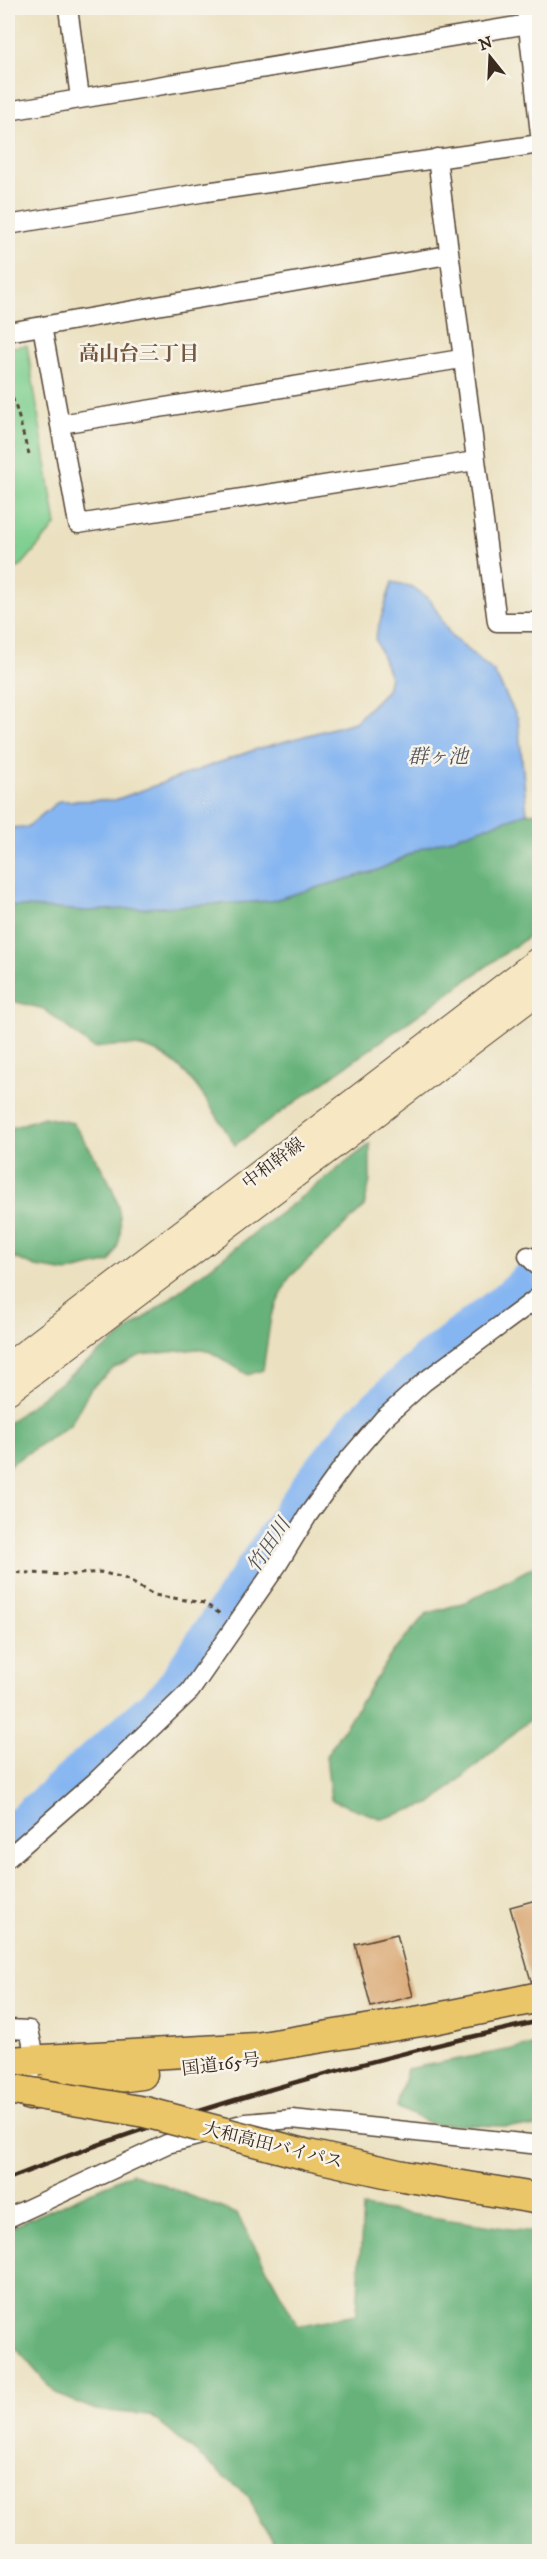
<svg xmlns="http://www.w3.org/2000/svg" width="547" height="2559" viewBox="0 0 547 2559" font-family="'IM FELL DW Pica','Noto Serif JP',serif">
<rect width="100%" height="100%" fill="#f7f3e8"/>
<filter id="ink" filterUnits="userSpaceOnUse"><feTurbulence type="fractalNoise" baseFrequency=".0167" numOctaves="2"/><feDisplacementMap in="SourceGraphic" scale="12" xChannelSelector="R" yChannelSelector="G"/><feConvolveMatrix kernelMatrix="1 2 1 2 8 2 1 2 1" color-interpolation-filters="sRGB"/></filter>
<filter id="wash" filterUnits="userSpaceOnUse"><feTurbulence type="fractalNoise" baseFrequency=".008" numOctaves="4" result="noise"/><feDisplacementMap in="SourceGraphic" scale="24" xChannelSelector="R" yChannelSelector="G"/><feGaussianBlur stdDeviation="1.35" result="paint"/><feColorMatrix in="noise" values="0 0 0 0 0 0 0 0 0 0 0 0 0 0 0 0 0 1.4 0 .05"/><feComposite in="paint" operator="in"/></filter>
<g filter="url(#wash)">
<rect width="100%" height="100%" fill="#ebe1c1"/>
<polygon fill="#7ecf90" stroke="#5c7c57" stroke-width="1.5" points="27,345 56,525 20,567 8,571 8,348"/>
<g fill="#66b27a" stroke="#506e4c" stroke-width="1.5">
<path d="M 539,812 L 539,929 L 235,1145 C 210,1107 185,1052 135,1046 C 122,1044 106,1047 93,1048 L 44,1009 L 8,1000 L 8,904 L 14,906 L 86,911 L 270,901 L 378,870 L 420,849 L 527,813 Z"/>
<path d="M 44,1117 L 73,1123 C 94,1157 125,1193 120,1235 C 120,1244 114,1254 110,1262 L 68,1272 L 36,1267 L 8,1255 L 8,1129 Z"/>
<polygon points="370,1144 370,1181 364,1207 289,1278 271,1316 263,1370 248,1375 211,1352 197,1349 141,1355 114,1368 91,1388 70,1425 8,1466 8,1423"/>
<polygon points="539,1564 539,1712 432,1803 382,1819 331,1800 326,1756 392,1653 426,1614 466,1602"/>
<polygon points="539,2044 539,2127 431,2124 397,2107 407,2069"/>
<polygon points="132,2173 237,2214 298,2326 357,2314 363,2207 539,2233 539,2551 282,2551 261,2524 249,2497 150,2415 96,2410 56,2394 8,2339 8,2229"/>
</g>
<polygon fill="#86b6f1" stroke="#607088" stroke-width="1.5" points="392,582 413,587 431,601 451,636 494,672 518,719 527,813 420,849 378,870 270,901 86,911 14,906 8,904 8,828 27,827 59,801 115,800 254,750 355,722 387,690 390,677 375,638"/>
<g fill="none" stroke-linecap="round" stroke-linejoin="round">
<polyline stroke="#86b6f1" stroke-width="33" points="8,1833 167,1693 308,1485 354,1427 427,1358 507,1297 540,1267"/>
</g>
<g id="blocks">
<g fill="#dcad7d">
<polygon points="540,1899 540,1980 531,1981 510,1907"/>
<polygon points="397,1934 413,1996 371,2007 355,1944"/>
</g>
</g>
</g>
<g filter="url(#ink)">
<use href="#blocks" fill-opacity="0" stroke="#554536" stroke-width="1.5"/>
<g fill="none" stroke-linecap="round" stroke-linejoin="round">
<defs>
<g id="minor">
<polyline points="68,8 80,98"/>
<polyline points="526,8 540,134"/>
<polyline points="8,111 540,22"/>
<polyline points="437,158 497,622 540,622"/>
<polyline points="8,225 206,192 540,144"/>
<polyline points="42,326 78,524 475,461"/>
<polyline points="8,332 448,255"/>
<polyline points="60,424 461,359"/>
<polyline points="528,1256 540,1268"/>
<polyline points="8,1858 95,1782 190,1691 278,1564 308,1515 347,1461 383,1419 424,1382 540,1296"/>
<polyline points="8,2029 29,2030 36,2061 29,2078 8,2085"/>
<polyline points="8,2218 167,2144 246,2123 292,2119 540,2145"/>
</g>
<g id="secondary">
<polyline points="8,1366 540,959"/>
<polyline points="8,1391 540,990"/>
</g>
<g id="trunk">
<polyline points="8,2062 256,2048 433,2019 540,1997"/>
<polyline points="30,2095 71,2083 142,2074"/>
<polyline points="403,2176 540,2199"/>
</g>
</defs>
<use href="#minor" stroke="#554536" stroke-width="21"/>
<use href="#secondary" stroke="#554536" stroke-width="28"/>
<use href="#trunk" stroke="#554536" stroke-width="33"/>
<g stroke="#554536" stroke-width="3" stroke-dasharray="4.5 4.5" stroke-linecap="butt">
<path d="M 8,390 C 20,410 21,434 30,456"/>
<polyline points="8,1572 70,1575 100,1572 124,1578 154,1595 204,1603 222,1615"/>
</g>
<use href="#minor" stroke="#fff" stroke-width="18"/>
<use href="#secondary" stroke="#f7e8c3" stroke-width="26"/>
<use href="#trunk" stroke="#ebc669" stroke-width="30"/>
<path stroke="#3b2a1e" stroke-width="4.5" d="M 8,2179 C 180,2110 358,2062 540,2021"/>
<defs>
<polyline id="trunk-bridge" points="8,2089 145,2112 308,2155 403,2176"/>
</defs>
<use href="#trunk-bridge" stroke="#554536" stroke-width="33" stroke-linecap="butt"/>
<use href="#trunk-bridge" stroke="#ebc669" stroke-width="30"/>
</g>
</g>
<g text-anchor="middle" stroke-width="5" stroke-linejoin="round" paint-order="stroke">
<g font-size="18" fill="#3b2a1e" stroke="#f7f3e8">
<text transform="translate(273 1163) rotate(-37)" y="6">中和幹線</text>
<text transform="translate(221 2064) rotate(-7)" y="6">国道165号</text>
<text transform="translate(273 2145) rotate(14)" y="6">大和高田バイパス</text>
</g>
<g font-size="20" font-weight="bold" fill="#73583f" stroke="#f7f3e8">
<text x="139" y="360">高山台三丁目</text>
</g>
<g font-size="20" font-style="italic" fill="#52545d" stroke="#f7f3e8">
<text x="438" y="763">群ヶ池</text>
<text transform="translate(268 1545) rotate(-56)" y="7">竹田川</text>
</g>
</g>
<rect width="547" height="2559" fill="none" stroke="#f7f3e8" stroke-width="30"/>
<g transform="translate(490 57) rotate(342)" stroke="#f7f3e8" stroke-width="4.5" paint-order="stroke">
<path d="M0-4.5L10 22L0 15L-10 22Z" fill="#3b2a1e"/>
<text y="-9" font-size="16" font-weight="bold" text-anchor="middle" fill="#3b2a1e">N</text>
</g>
</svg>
